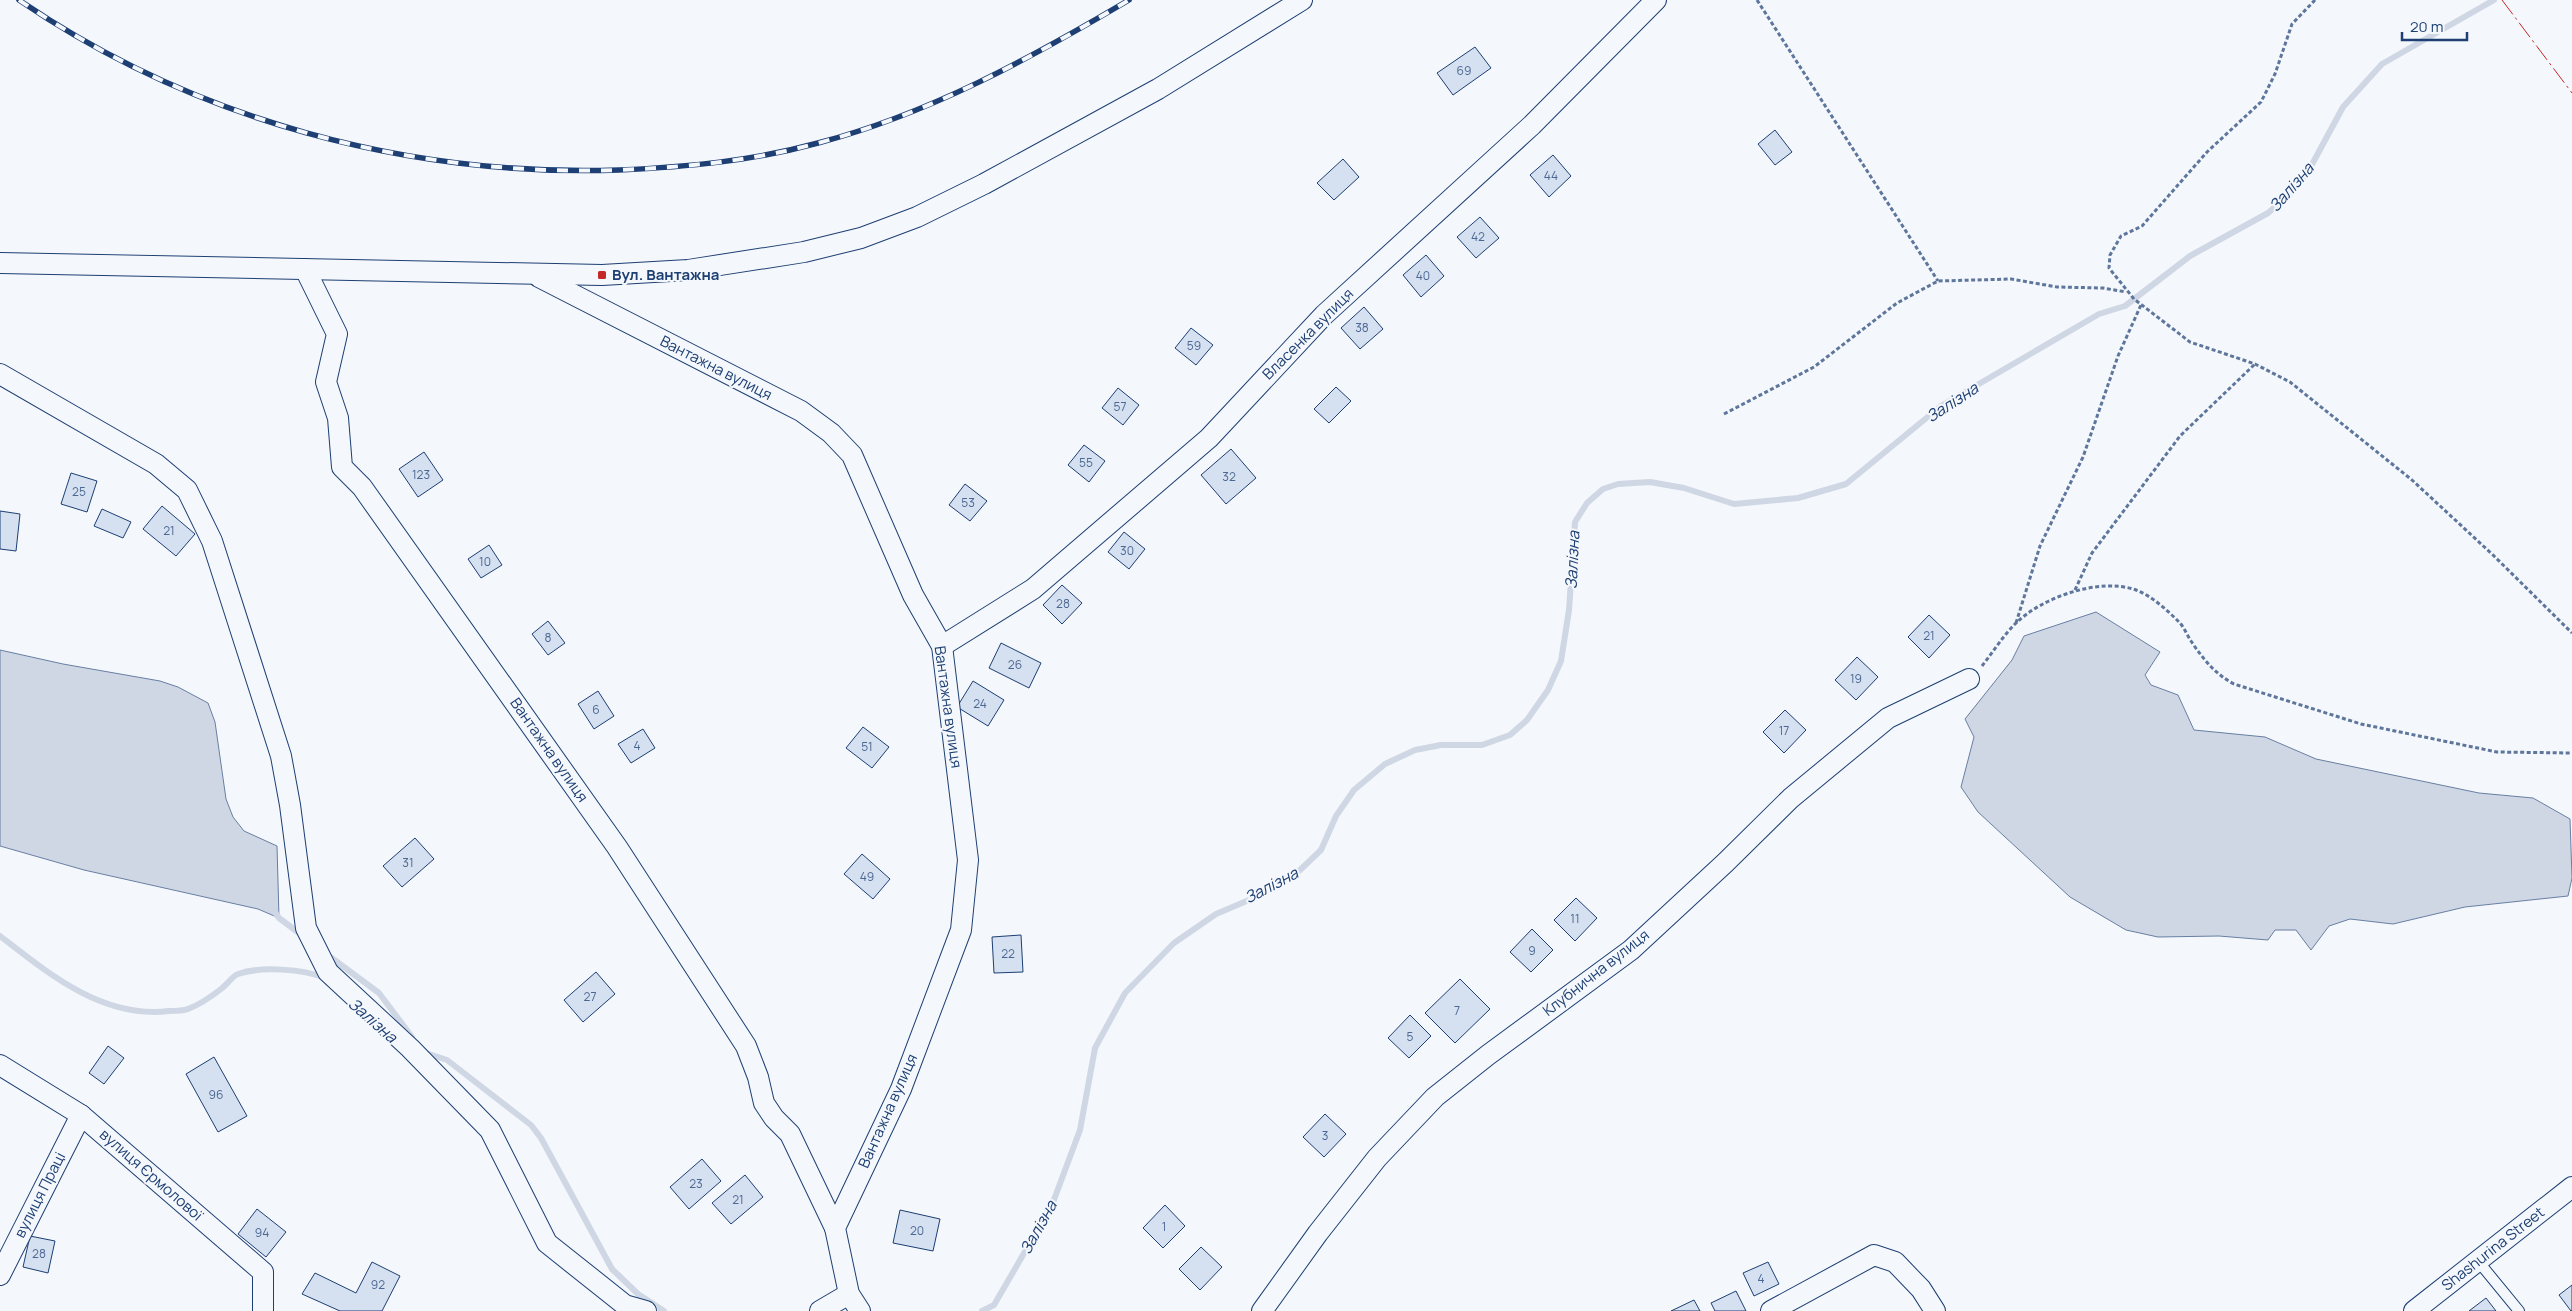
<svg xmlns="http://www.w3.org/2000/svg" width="2572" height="1311" viewBox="0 0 2572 1311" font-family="Manrope,sans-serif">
<rect width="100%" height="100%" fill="#f4f7fb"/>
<g fill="#cfd7e4" stroke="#687fa3">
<polygon points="2096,612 2160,652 2145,675 2151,685 2178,695 2194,730 2265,737 2316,759 2479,793 2533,798 2570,819 2572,878 2568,896 2465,907 2393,924 2350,919 2329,926 2311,950 2296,930 2275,930 2268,940 2219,936 2158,937 2126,930 2070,897 1978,812 1961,787 1974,737 1965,719 2012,660 2024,636"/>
<polygon points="0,650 63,664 160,681 178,687 208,703 215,722 226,799 233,817 244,831 277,846 279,918 258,909 84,870 0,846"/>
</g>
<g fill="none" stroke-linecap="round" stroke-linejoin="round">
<g stroke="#cfd7e4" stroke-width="6">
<polyline points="275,912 279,918 303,936"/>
<path d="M 0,936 C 49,974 103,1019 169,1011 C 175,1011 183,1011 188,1009 C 199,1005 212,996 221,989 C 227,985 232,976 238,974 C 261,966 303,969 325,978"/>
<polyline points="325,953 379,993 412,1037"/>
<polyline points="423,1052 447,1060 531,1125 541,1138 612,1269 638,1294 664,1311"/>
<polyline points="982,1311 994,1305 1052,1205 1080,1130 1095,1048 1125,993 1174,943 1216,914 1249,900 1299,871 1321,850 1336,816 1354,790 1385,764 1415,750 1441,745 1482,745 1510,735 1527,720 1548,690 1561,661 1569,610 1575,522 1587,503 1603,489 1618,484 1650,482 1684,488 1734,504 1798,498 1846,484 1941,406 2099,314 2125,306 2190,256 2268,213 2290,194 2309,170 2343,107 2382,64 2494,0"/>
</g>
</g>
<g fill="#d5e0f0" stroke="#1d3f73">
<polygon points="1475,47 1491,68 1453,95 1437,73"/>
<polygon points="1775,130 1792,152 1775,165 1758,144"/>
<polygon points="1553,155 1571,176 1549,197 1530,175"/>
<polygon points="1343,159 1359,177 1334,200 1317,183"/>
<polygon points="1480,217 1499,238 1476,258 1457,237"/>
<polygon points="1426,255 1444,276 1421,297 1403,275"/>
<polygon points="1364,307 1383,329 1360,349 1341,328"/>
<polygon points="1191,328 1213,345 1196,365 1175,348"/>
<polygon points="1336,387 1351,401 1329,423 1314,409"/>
<polygon points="1118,388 1139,405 1123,425 1102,408"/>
<polygon points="1084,445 1105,461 1089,482 1068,465"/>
<polygon points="1231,449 1256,478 1226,504 1201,475"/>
<polygon points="424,452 443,480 418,497 399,469"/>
<polygon points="71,473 97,481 87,512 61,504"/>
<polygon points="965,484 987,501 970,521 949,505"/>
<polygon points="162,506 195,534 176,556 143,529"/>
<polygon points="102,509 131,522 123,538 94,526"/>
<polygon points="0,511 20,514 16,551 0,549"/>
<polygon points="1124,532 1145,549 1129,569 1108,552"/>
<polygon points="489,545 502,565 481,578 468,559"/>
<polygon points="1062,585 1082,603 1062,624 1043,605"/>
<polygon points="1929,615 1950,635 1929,658 1908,637"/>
<polygon points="548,621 565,643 548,655 532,634"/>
<polygon points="1001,643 1041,663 1029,688 989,668"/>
<polygon points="1857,657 1878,677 1856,700 1835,680"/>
<polygon points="973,681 1004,700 988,726 957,707"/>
<polygon points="598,691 614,716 594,729 578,704"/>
<polygon points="1785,710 1806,730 1784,753 1763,732"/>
<polygon points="863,727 889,747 872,768 846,748"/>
<polygon points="643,729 655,748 631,763 618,744"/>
<polygon points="415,838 434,859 402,887 383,866"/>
<polygon points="862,854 890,879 873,899 844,874"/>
<polygon points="1576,898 1597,918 1575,941 1554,920"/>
<polygon points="1532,929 1553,950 1531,972 1510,952"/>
<polygon points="1021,935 1023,972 994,973 992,937"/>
<polygon points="596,972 615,994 583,1022 564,1000"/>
<polygon points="1460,979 1490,1009 1455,1043 1425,1013"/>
<polygon points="1410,1015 1431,1036 1409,1058 1388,1038"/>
<polygon points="108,1046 124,1058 104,1084 89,1073"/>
<polygon points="214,1057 247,1116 218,1132 186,1074"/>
<polygon points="1325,1114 1346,1134 1324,1157 1303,1137"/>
<polygon points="702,1159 721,1181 689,1209 670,1187"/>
<polygon points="745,1175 763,1197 731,1224 712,1203"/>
<polygon points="1165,1205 1185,1226 1163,1248 1143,1228"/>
<polygon points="257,1209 286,1232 266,1257 238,1234"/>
<polygon points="900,1210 940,1219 933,1251 893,1243"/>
<polygon points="30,1236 55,1241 48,1273 23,1267"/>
<polygon points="1201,1247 1222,1267 1200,1290 1179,1269"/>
<polygon points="372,1262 400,1276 382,1311 340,1311 302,1294 315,1273 356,1293"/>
<polygon points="1768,1262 1779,1284 1754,1296 1743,1273"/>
<polygon points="2572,1285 2572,1311 2571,1311 2559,1295"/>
<polygon points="1736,1291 1746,1311 1715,1311 1711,1303"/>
<polygon points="2486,1298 2496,1311 2469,1311"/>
<polygon points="1694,1300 1700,1311 1671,1311"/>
</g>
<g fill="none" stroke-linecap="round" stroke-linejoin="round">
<defs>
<polyline id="lane" points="2478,1261 2519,1311"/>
<g id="street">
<polyline points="0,263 602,275 688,270 804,252 861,238 917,217 984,184 1158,89 1302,0"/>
<polyline points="305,269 337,334 326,382 338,418 342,467 362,487 617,847 746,1046 758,1077 764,1103 774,1118 790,1134 835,1228"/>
<polyline points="539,277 801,411 831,433 852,455 913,595 942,646 968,860 961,930 901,1089 835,1228 849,1294 860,1311"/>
<polyline points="0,374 156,464 187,490 212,541 281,756 290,805 306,928 328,972 410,1048 490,1130 547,1243 625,1305 646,1311"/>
<polyline points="942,646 1033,589 1209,438 1324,315 1532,125 1656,0"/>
<polyline points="0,1065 81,1115 263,1272 263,1311"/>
<polyline points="0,1275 81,1115"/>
<polyline points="820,1311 849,1294"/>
<polyline points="1262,1311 1318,1233 1377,1158 1435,1097 1488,1055 1631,950 1725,863 1791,798 1888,718 1969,679"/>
<polyline points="1771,1311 1874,1255 1895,1262 1921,1289 1935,1311"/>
<polyline points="2414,1311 2572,1187"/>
</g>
</defs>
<use href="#lane" stroke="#1d3f73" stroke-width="12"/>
<use href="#street" stroke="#1d3f73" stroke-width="22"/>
<g stroke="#5e769c" stroke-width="3" stroke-dasharray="4 2.5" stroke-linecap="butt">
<polyline points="1757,0 1938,281"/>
<polyline points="2315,0 2292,24 2275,74 2261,102 2207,152 2142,226 2121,236 2110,255 2109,268 2134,299 2190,342 2255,364 2290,382 2412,480 2493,555 2572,633"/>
<polyline points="1724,414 1814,367 1897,303 1938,281 2011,279 2057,287 2103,288 2126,292"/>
<polyline points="2075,590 2092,553 2180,436 2255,364"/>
<polyline points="2016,623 2040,546 2083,457 2118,356 2141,305"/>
<path d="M 1982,666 C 1993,652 2003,636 2015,624 C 2042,597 2100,577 2136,590 C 2152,596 2167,610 2179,622 C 2184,627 2187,635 2191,641 C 2203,659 2215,674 2234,684 L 2361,724 L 2497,752 L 2572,753"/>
</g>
<use href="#lane" stroke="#f4f7fb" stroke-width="10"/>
<use href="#street" stroke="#f4f7fb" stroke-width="20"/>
<defs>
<path id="rail" d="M 19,0 C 195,120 407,177 619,170 C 687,167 752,161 818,143 C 929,114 1031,58 1129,0"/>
</defs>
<use href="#rail" stroke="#1d3f73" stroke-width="5.5"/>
<use href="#rail" stroke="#f4f7fb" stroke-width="4" stroke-dasharray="11" stroke-linecap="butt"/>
<polyline stroke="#c62828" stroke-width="1" stroke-dasharray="18 4 2.5 4" stroke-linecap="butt" points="2502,0 2572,93"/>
</g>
<rect fill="#c62828" stroke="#f4f7fb" stroke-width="2" x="597" y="270" width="10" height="10" rx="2.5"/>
<g text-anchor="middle" stroke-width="4" stroke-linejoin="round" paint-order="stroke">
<g font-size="12" fill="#4b6792">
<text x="1464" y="75">69</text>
<text x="1551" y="180">44</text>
<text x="1478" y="241">42</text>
<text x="1423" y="280">40</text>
<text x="1362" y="332">38</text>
<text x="1194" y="350">59</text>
<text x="1120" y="411">57</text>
<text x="1086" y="467">55</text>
<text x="421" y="479">123</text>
<text x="1229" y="481">32</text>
<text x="79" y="496">25</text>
<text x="968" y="507">53</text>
<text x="169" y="535">21</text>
<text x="1127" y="555">30</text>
<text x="485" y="566">10</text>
<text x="1063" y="608">28</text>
<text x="1929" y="640">21</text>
<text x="548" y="642">8</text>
<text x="1015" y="669">26</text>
<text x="1856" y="683">19</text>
<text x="980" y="708">24</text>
<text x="596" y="714">6</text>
<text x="1784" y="735">17</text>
<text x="637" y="750">4</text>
<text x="867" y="751">51</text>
<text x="408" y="867">31</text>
<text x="867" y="881">49</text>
<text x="1575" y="923">11</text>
<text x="1532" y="955">9</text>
<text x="1008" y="958">22</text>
<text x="590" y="1001">27</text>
<text x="1457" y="1015">7</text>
<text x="1410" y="1041">5</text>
<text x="216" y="1099">96</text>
<text x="1325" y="1140">3</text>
<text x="696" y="1188">23</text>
<text x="738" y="1204">21</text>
<text x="1164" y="1231">1</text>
<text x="917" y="1235">20</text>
<text x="262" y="1237">94</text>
<text x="39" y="1258">28</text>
<text x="1761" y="1283">4</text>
<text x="378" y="1289">92</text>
</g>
<g font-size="15" font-weight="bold" fill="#1d3f73" stroke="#f4f7fb" text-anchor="start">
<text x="612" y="280">Вул. Вантажна</text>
</g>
<g font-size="15" fill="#1d3f73" stroke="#f4f7fb">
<text transform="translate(1308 334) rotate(-45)" y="5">Власенка вулиця</text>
<text transform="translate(716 368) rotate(27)" y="5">Вантажна вулиця</text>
<text transform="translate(948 707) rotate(82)" y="5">Вантажна вулиця</text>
<text transform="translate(549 750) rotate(55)" y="5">Вантажна вулиця</text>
<text transform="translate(1596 973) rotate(-38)" y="5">Клубнична вулиця</text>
<text transform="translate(888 1111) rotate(-66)" y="5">Вантажна вулиця</text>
<text transform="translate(151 1175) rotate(41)" y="5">вулиця Єрмолової</text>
<text transform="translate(40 1195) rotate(-63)" y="5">вулиця Праці</text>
<text transform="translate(2493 1249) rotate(-38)" y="5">Shashurina Street</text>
</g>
<g font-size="16" font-style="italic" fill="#1d3f73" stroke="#f4f7fb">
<text transform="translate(2291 187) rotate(-49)" y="6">Залізна</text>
<text transform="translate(1952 402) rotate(-33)" y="6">Залізна</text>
<text transform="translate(1572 560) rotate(-87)" y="6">Залізна</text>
<text transform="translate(1271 885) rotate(-28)" y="6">Залізна</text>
<text transform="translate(373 1020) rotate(41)" y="6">Залізна</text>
<text transform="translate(1038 1227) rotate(-61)" y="6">Залізна</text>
</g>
</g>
<path d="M2402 32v8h65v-8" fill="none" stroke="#1d3f73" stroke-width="2.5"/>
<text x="2410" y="32" font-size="15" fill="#1d3f73" stroke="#f4f7fb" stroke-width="4" paint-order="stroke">20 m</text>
</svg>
